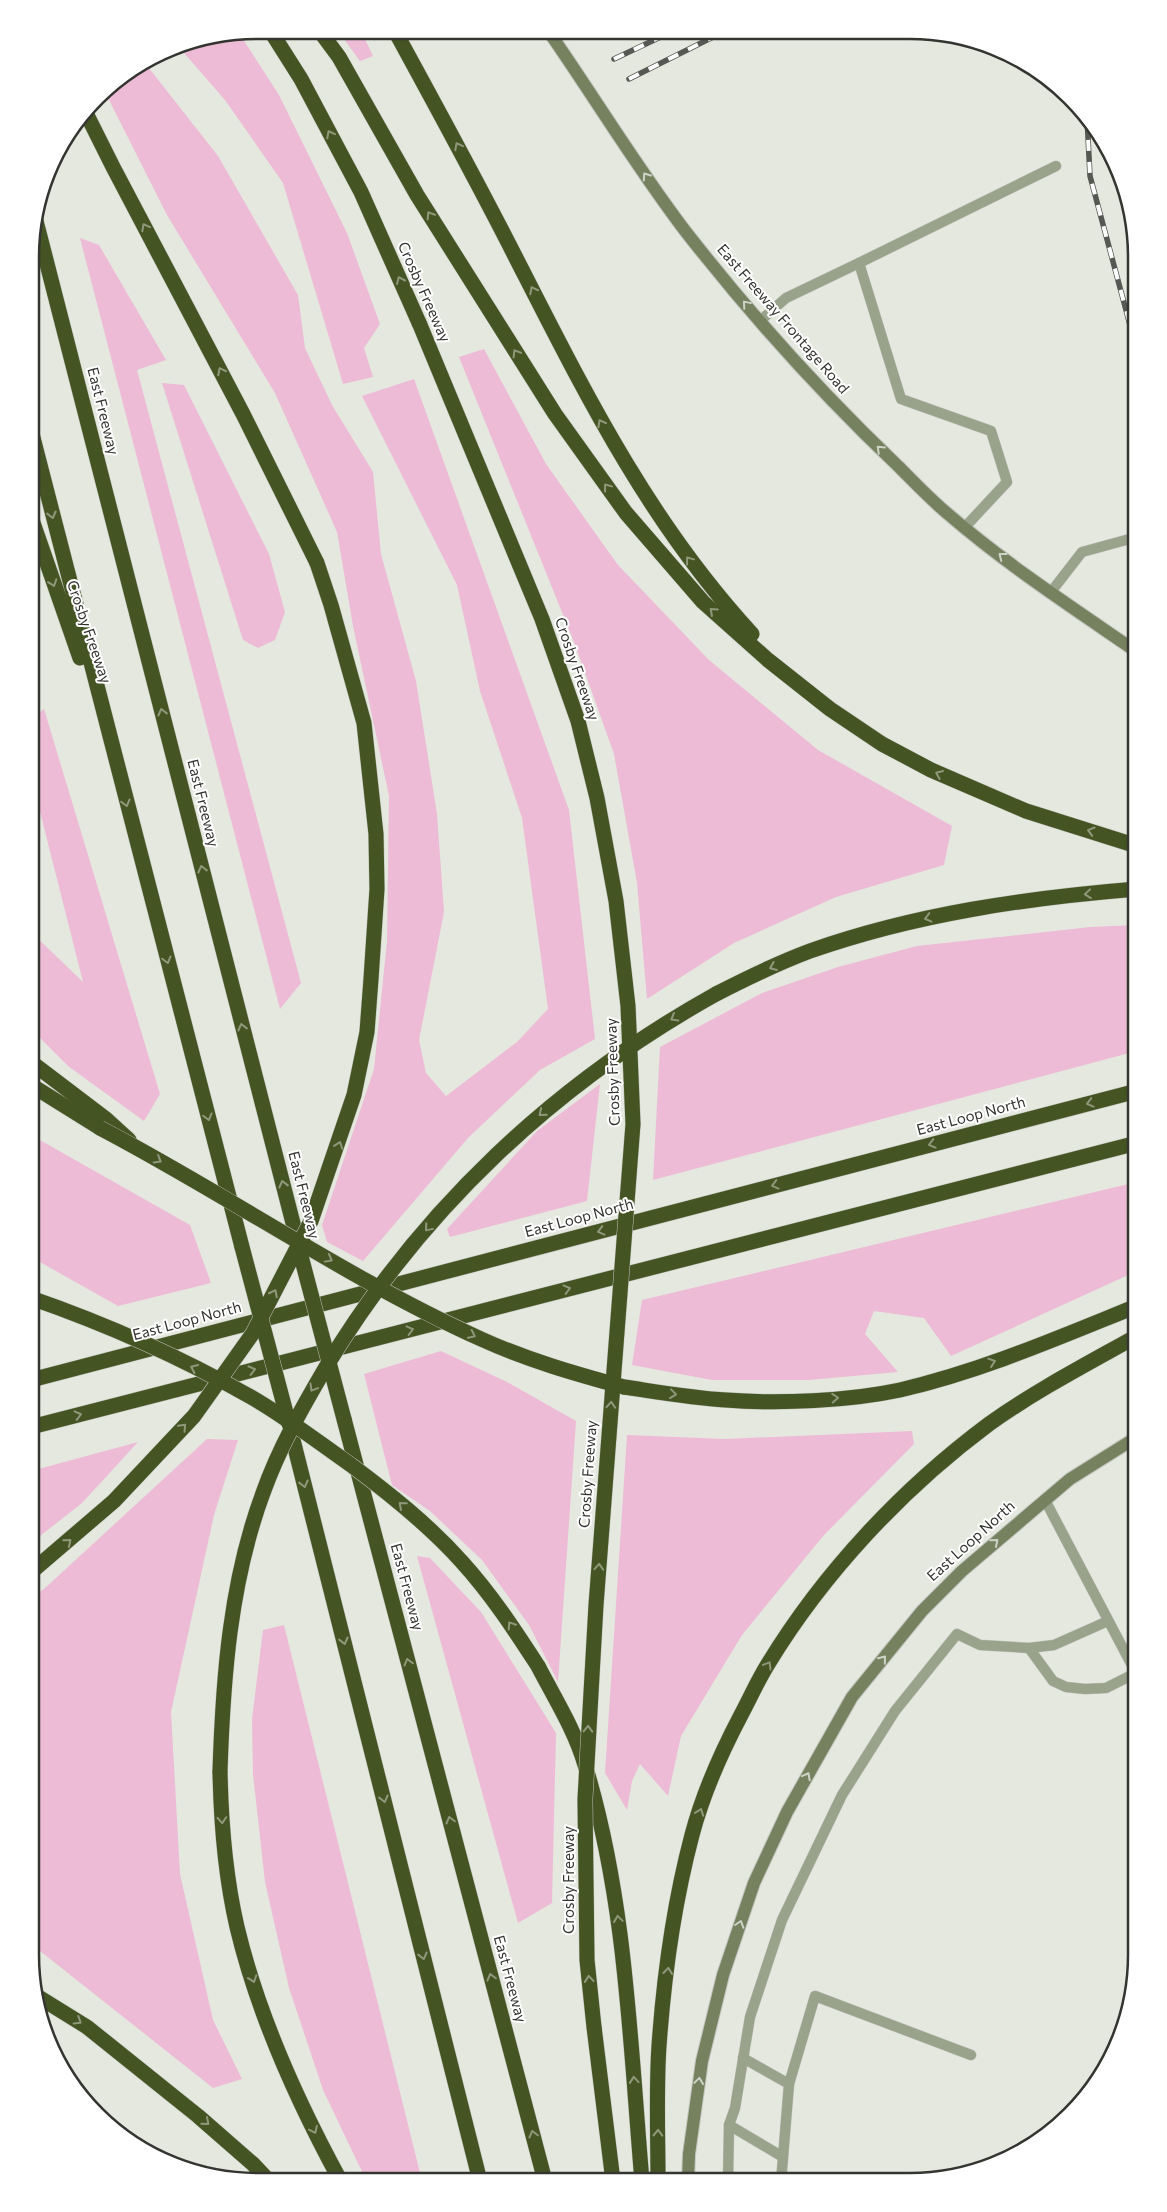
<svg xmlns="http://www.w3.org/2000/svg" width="1167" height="2212" viewBox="0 0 1167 2212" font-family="Commissioner,sans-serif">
<rect width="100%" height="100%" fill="#e4e8df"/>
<g fill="#eebbd6">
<polygon points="338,31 361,31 373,56 360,61"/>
<polygon points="239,33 279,95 347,233 380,324 364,348 373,377 343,384 283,183 225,100 178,46"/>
<polygon points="145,63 218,156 298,295 305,348 332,405 373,472 381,554 416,681 437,814 444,912 419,1040 426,1073 446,1096 517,1042 548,1009 522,818 480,691 457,585 362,396 414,379 569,810 595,1039 540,1070 468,1138 363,1261 327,1242 322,1225 374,1069 387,941 389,796 353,626 337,532 275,393 167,215 104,90"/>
<polygon points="80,238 99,245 166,360 137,370 301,983 280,1009"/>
<polygon points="484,349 546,464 618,565 709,660 818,750 952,826 944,865 836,897 734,943 647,999 637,883 614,754 574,642 459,357"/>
<polygon points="162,383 184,385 269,554 285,612 275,640 258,648 243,640"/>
<polygon points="44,709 160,1094 144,1121 68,1066 31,1029 31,932 83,982 31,776 31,719"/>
<polygon points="1137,925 1137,1051 653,1180 660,1047 762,993 838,967 917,946 1090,927"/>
<polygon points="600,1084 587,1201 450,1237 447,1229 537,1131"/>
<polygon points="31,1135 190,1225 211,1283 118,1306 31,1257"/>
<polygon points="1137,1182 1137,1271 951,1356 924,1318 874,1311 865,1334 898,1372 809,1380 712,1380 632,1365 642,1300"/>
<polygon points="441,1351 507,1382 576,1421 558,1682 529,1625 482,1560 430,1511 392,1485 364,1374"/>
<polygon points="912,1431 914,1444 824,1535 742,1635 681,1736 668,1796 640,1764 632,1781 627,1810 605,1773 627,1435 725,1439"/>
<polygon points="207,1439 238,1440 214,1515 171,1712 180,1874 213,2020 242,2079 213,2088 30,1943 30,1598 44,1589"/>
<polygon points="138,1442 82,1503 30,1544 31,1471"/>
<polygon points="417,1556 430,1558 481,1612 556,1733 552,1903 518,1923"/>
<polygon points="284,1625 422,2181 366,2180 323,2090 289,1988 265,1882 253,1774 252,1719 263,1630"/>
</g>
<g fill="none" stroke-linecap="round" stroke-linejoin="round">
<defs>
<g id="service">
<polyline points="859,263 1056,166"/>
<polyline points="760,321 786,298 859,263 901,399 991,431 1007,482 965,527"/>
<polyline points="1051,592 1082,552 1137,537"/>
<polyline points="1045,1500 1137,1675"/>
<polyline points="1029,1648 1053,1681 1066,1687 1085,1689 1106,1688 1136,1673"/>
<polyline points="743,2058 789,2084"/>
<polyline points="729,2125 783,2157"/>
<polyline points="728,2181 729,2125 735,2108 750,2017 782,1920 842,1795 895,1711 957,1634 980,1645 1029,1648 1054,1645 1108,1621"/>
<polyline points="781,2182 789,2084 815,1996 971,2055"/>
</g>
<g id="secondary">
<path d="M 549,32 C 595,98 637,168 686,232 C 751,315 822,394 898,466 C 914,482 930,499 948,514 C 1007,565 1073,608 1137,652"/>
<polyline points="688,2181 689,2154 702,2061 723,1975 754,1883 787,1812 852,1697 922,1611 962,1571 1070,1479 1137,1437"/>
</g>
<g id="motorway">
<polyline points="270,30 301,79 361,192 420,325"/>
<polyline points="319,30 339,57 417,195 555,414 626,513 703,602 768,660 830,709 882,744 931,770 1026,811 1137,846"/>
<path d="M 395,31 C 436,106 477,181 516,258 C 585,393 648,521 752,634"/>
<polyline points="86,113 113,167 243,414 317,563"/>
<polyline points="35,217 295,1231"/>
<polyline points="32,434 242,1247"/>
<polyline points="32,520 80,658"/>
<path d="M 716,994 C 747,978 778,963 810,951 C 915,914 1026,898 1137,889"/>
<polyline points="31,1062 106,1119 129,1140"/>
<polyline points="31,1085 100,1128"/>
<polyline points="31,1380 1137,1091"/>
<path d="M 624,1387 C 658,1392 692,1398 726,1400 C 779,1404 849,1401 900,1390 C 982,1371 1060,1337 1137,1306"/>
<polyline points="344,1419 545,2181"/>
<polyline points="31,1427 1137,1143"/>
<polyline points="292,1436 480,2181"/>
<path d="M 538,1666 C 554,1697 575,1730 585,1765 C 626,1899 630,2042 642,2181"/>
<path d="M 220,1771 C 221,1824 225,1875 237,1927 C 258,2015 297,2101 340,2180"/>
<polyline points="37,1996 87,2027 198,2116 253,2164 268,2180"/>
<polyline points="594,2027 613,2181"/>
<path d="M 658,2181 C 658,2136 656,2090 659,2046 C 664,1975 674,1903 692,1835 C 703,1793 721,1753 741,1715 C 750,1698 758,1680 768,1664 C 824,1572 903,1488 989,1424 C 1035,1391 1087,1364 1137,1336"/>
</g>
</defs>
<use href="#service" stroke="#c1c4bc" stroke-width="11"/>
<use href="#secondary" stroke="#c1c4bc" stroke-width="14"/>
<use href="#motorway" stroke="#c1c4bc" stroke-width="16"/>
<use href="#service" stroke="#99a28b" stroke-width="10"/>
<use href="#secondary" stroke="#75815f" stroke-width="12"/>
<use href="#motorway" stroke="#455423" stroke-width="15"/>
<defs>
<g id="rail">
<polyline points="614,59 669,33"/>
<polyline points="629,79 721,33"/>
<polyline points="1087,118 1090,176 1137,351"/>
<polyline points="1117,168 1131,221"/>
</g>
</defs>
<use href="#rail" stroke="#565853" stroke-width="5.5"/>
<use href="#rail" stroke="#fff" stroke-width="4" stroke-dasharray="11" stroke-linecap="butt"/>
<defs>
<g id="motorway-bridge">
<polyline points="420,325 542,619 578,721 597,798 616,901 628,1006 633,1124 596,1605 585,1799 587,1960 594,2027"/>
<path d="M 100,1128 C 228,1195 348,1279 481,1339 C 527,1360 576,1374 624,1387"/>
<polyline points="297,1241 344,1419"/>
<polyline points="242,1247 289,1424"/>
<path d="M 31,1298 C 106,1324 182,1358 251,1397 C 286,1417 318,1442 351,1465 C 390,1494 429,1525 462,1562 C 491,1594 514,1629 538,1666"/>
<polyline points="30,1573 114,1501 194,1416 253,1333 311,1221 354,1095 367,1032 371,979 377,889 376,834 364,723 331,605 317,563"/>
<path d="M 220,1771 C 223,1678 230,1582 263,1493 C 279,1448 302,1408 326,1367 C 421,1209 556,1083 716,994"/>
</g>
</defs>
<use href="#motorway-bridge" stroke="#c1c4bc" stroke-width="16" stroke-linecap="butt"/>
<use href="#motorway-bridge" stroke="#455423" stroke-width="15"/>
</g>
<defs><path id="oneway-chevron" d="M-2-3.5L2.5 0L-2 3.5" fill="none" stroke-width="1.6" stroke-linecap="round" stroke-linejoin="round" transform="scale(1.25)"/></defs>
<g stroke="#8f987b">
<use href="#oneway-chevron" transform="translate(330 134) rotate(-118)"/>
<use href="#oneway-chevron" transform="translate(458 146) rotate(-118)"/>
<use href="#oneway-chevron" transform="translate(430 215) rotate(-122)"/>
<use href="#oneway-chevron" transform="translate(145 227) rotate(-118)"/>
<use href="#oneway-chevron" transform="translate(400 280) rotate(-114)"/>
<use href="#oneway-chevron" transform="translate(533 290) rotate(-117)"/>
<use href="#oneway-chevron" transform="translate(516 353) rotate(-122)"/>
<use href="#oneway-chevron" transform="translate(221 371) rotate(-117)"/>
<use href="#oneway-chevron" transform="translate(601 423) rotate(-119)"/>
<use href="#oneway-chevron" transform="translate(607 487) rotate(-127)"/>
<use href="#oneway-chevron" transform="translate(52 515) rotate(76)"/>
<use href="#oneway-chevron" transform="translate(689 560) rotate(-127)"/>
<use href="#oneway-chevron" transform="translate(53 583) rotate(71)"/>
<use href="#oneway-chevron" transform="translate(713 611) rotate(-138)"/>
<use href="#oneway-chevron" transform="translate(162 712) rotate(-104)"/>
<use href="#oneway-chevron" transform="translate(939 774) rotate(-157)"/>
<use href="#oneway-chevron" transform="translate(126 803) rotate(75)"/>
<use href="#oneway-chevron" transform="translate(1091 831) rotate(-163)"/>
<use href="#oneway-chevron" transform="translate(202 869) rotate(-104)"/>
<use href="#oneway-chevron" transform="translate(1088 894) rotate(174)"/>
<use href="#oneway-chevron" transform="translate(928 918) rotate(166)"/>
<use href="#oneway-chevron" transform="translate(167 960) rotate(75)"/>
<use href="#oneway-chevron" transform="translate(773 967) rotate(157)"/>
<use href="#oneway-chevron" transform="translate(674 1018) rotate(150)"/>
<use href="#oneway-chevron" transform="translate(242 1027) rotate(-104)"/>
<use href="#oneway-chevron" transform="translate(1090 1103) rotate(165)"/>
<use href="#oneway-chevron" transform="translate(542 1113) rotate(140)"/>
<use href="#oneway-chevron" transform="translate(208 1117) rotate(75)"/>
<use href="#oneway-chevron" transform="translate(932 1144) rotate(165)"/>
<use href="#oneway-chevron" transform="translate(339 1145) rotate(-71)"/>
<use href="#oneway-chevron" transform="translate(158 1160) rotate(31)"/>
<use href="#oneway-chevron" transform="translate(283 1184) rotate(-104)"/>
<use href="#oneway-chevron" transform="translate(775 1185) rotate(165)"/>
<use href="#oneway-chevron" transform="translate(428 1228) rotate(130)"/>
<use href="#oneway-chevron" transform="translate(601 1231) rotate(165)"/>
<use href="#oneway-chevron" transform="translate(329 1259) rotate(29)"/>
<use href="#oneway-chevron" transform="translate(567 1289) rotate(-14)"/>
<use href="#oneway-chevron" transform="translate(274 1293) rotate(-63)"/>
<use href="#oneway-chevron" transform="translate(410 1330) rotate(-14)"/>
<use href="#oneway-chevron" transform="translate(472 1335) rotate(26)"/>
<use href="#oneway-chevron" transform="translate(992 1362) rotate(-19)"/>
<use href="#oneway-chevron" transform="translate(194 1368) rotate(-155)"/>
<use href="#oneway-chevron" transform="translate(252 1370) rotate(-14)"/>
<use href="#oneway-chevron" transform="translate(313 1388) rotate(121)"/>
<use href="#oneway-chevron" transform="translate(673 1394) rotate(7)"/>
<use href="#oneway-chevron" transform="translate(835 1398) rotate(-4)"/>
<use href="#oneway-chevron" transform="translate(611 1405) rotate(-86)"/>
<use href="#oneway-chevron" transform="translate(78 1415) rotate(-14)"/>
<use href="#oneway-chevron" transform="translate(183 1427) rotate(-47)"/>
<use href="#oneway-chevron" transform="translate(304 1484) rotate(76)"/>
<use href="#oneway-chevron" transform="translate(402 1505) rotate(-139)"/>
<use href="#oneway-chevron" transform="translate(68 1542) rotate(-40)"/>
<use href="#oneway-chevron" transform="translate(599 1567) rotate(-86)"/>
<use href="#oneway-chevron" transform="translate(511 1625) rotate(-123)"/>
<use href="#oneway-chevron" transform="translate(344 1641) rotate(76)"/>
<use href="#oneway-chevron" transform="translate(408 1662) rotate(-105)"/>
<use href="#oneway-chevron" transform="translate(768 1665) rotate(-59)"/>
<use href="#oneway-chevron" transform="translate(588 1729) rotate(-88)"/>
<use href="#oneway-chevron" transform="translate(384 1799) rotate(76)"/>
<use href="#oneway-chevron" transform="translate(700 1812) rotate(-70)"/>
<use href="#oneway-chevron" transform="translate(222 1820) rotate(86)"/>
<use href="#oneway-chevron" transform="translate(450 1820) rotate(-105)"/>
<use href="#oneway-chevron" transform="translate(618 1919) rotate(-98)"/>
<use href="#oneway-chevron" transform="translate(423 1956) rotate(76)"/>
<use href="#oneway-chevron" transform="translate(668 1971) rotate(-84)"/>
<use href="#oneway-chevron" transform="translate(491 1977) rotate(-105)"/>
<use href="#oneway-chevron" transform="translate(253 1979) rotate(71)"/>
<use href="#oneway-chevron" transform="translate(589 1979) rotate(-95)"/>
<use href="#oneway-chevron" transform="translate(78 2021) rotate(32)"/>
<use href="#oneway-chevron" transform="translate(634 2080) rotate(-95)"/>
<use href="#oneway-chevron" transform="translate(206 2122) rotate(41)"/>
<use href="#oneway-chevron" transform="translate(314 2130) rotate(64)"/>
<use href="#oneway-chevron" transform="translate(658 2133) rotate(-89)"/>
<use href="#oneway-chevron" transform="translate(533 2134) rotate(-105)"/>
</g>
<g stroke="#cfd3c7">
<use href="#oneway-chevron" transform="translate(646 176) rotate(-125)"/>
<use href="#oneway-chevron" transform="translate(746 304) rotate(-130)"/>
<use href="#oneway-chevron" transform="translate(880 449) rotate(-136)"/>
<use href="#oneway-chevron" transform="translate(1002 556) rotate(-142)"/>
<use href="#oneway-chevron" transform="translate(995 1542) rotate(-41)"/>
<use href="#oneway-chevron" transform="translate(883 1659) rotate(-51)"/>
<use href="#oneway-chevron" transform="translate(807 1776) rotate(-62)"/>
<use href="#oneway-chevron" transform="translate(740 1924) rotate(-72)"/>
<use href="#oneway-chevron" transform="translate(699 2081) rotate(-82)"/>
</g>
<g text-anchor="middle" stroke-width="4" stroke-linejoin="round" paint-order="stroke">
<g font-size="15" fill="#343531" stroke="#fff">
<text transform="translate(424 292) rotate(66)" y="5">Crosby Freeway</text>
<text transform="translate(783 319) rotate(49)" y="5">East Freeway Frontage Road</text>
<text transform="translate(103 411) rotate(76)" y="5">East Freeway</text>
<text transform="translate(89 632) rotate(71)" y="5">Crosby Freeway</text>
<text transform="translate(577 669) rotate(71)" y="5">Crosby Freeway</text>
<text transform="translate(203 803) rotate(76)" y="5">East Freeway</text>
<text transform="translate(613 1072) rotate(-92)" y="5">Crosby Freeway</text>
<text transform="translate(971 1116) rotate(-15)" y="5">East Loop North</text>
<text transform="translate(304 1195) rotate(76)" y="5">East Freeway</text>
<text transform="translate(579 1218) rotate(-15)" y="5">East Loop North</text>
<text transform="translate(187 1321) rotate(-15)" y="5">East Loop North</text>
<text transform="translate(588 1474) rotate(-86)" y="5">Crosby Freeway</text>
<text transform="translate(971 1541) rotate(-42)" y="5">East Loop North</text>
<text transform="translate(407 1587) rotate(75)" y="5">East Freeway</text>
<text transform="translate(569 1880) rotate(-90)" y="5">Crosby Freeway</text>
<text transform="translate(510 1979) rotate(75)" y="5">East Freeway</text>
</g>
</g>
<path d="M0 0H1167V2212H0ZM257 39H910A218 218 0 0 1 1128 257V1955A218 218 0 0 1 910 2173H257A218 218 0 0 1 39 1955V257A218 218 0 0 1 257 39Z" fill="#fff" fill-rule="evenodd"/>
<path fill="none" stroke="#343531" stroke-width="2.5" d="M257 39H910A218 218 0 0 1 1128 257V1955A218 218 0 0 1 910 2173H257A218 218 0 0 1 39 1955V257A218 218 0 0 1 257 39Z"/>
</svg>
